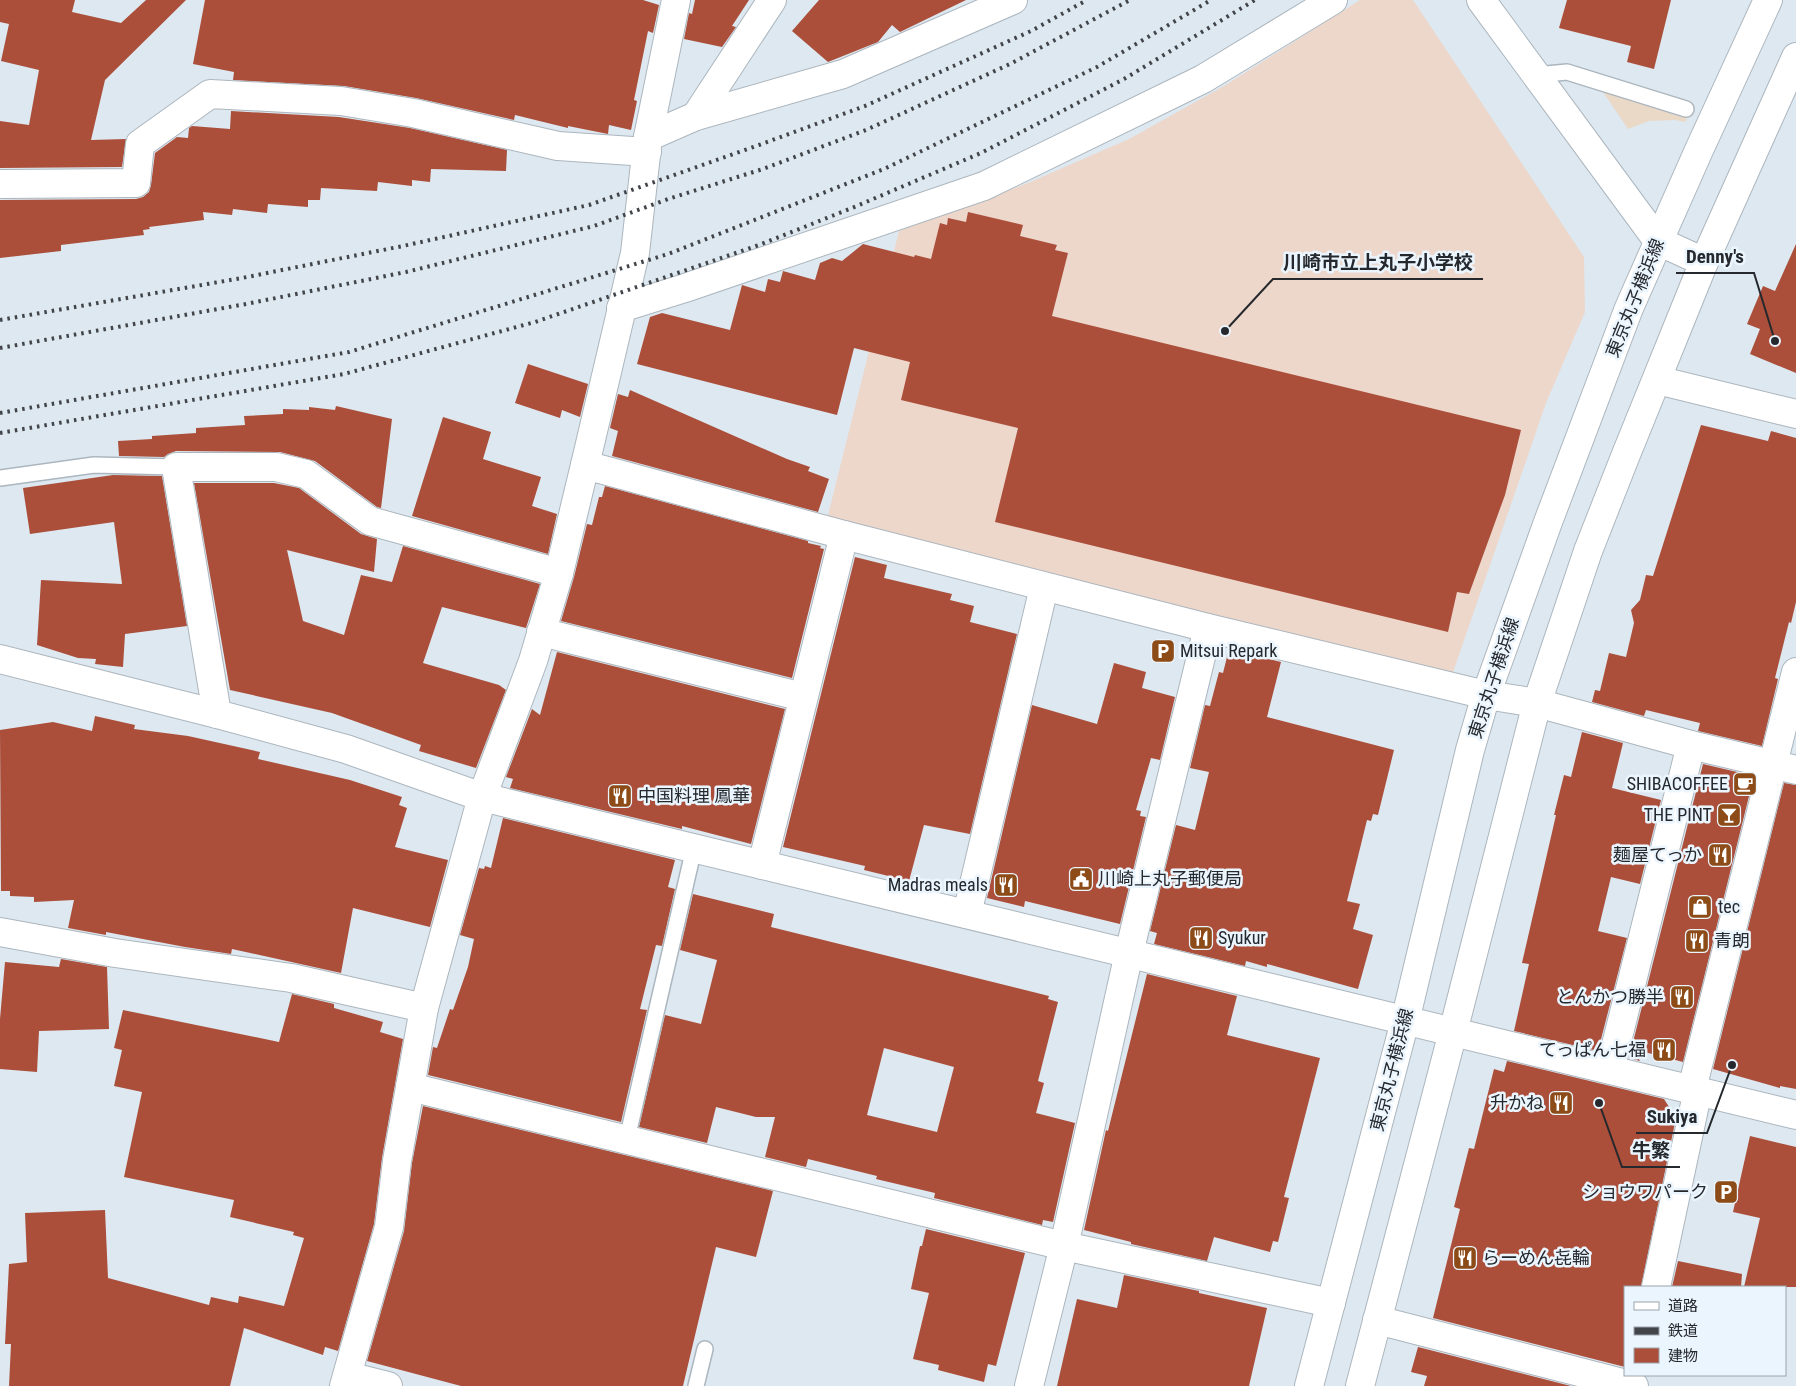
<svg xmlns="http://www.w3.org/2000/svg" width="1796" height="1386" viewBox="0 0 1796 1386" font-family="'Roboto Condensed','Noto Sans JP',sans-serif">
<rect width="100%" height="100%" fill="#dde8f0"/>
<polygon fill="#ebd9c8" points="1597,83 1689,105 1686,122 1675,120 1649,121 1628,129"/>
<polygon fill="#edd7cb" points="1360,0 1413,0 1584,257 1585,312 1546,403 1452,675 826,523 899,231 1028,183 1129,139 1224,86"/>
<g fill="#ab4f3b" fill-rule="evenodd">
<polygon points="0,0 75,0 72,12 121,23 146,0 186,0 105,80 91,140 126,139 122,167 0,168 0,121 29,125 39,70 1,61 9,24 0,22"/>
<polygon points="205,0 643,0 659,5 653,33 648,31 634,100 637,101 631,130 609,125 608,134 568,126 568,128 515,115 514,120 416,98 344,86 233,80 234,72 193,64"/>
<polygon points="695,0 749,0 732,26 736,27 722,47 684,39 689,13 692,14"/>
<polygon points="819,0 966,0 900,32 892,25 878,42 828,62 792,31"/>
<polygon points="1567,0 1671,0 1654,69 1627,62 1631,46 1559,28"/>
<polygon points="231,111 339,117 410,128 507,150 506,171 431,169 430,182 412,180 412,186 378,182 377,191 321,188 320,200 308,200 308,207 268,204 267,213 233,209 232,215 203,212 204,220 149,227 150,229 143,230 144,235 61,245 61,251 0,258 0,200 136,199 143,197 149,192 151,185 155,153 177,137 188,138 189,128 192,126 230,129"/>
<polygon points="968,212 1023,225 1020,236 1057,245 1055,250 1068,253 1052,316 1521,430 1505,495 1469,594 1457,592 1448,632 995,522 1018,428 901,400 910,362 854,348 837,415 637,364 650,317 662,313 730,330 742,285 765,292 768,279 780,282 783,271 815,280 820,263 832,258 842,261 863,244 914,257 915,255 931,259 940,223 947,225 948,218 966,222"/>
<polygon points="1796,244 1796,373 1750,354 1760,329 1747,324 1763,286 1775,291"/>
<polygon points="528,364 588,384 580,417 562,410 560,418 515,403"/>
<polygon points="630,390 787,459 810,467 808,471 829,479 818,512 612,456 618,431 610,428 618,394 628,397"/>
<polygon points="336,406 392,419 381,508 377,507 315,461 280,452 176,451 168,454 164,457 119,456 118,441 152,439 152,436 196,433 196,428 245,425 244,416 283,414 283,409 309,410 309,407 335,410"/>
<polygon points="443,417 491,432 483,459 541,477 532,506 557,514 548,554 412,516"/>
<polygon points="1701,425 1768,441 1771,431 1796,438 1796,602 1791,623 1789,622 1775,678 1778,679 1762,746 1698,731 1700,723 1646,710 1644,716 1592,702 1595,690 1600,691 1609,653 1626,657 1634,623 1631,610 1640,600 1646,575 1653,576"/>
<polygon points="113,475 162,476 187,626 125,634 123,667 95,664 96,659 78,658 37,645 41,580 122,584 114,522 30,534 23,488"/>
<polygon points="194,483 274,483 299,488 361,534 377,539 374,572 287,550 303,621 344,635 361,575 392,582 403,546 540,584 526,628 442,607 423,663 499,685 506,690 476,768 419,751 421,745 332,713 230,690"/>
<polygon points="605,486 808,541 808,543 821,546 820,548 824,549 792,678 561,621 574,577 587,524 592,525 599,497 602,497"/>
<polygon points="855,557 887,565 884,578 952,594 950,600 974,606 970,622 1017,634 970,834 924,825 909,881 864,870 865,866 783,847"/>
<polygon points="1229,649 1281,662 1267,717 1394,750 1378,815 1373,814 1371,821 1367,820 1347,901 1360,904 1353,929 1373,935 1358,989 1267,964 1267,967 1246,961 1245,966 1154,944 1157,933 1150,931 1176,825 1195,830 1209,772 1190,768 1205,705 1210,706 1219,672 1223,673"/>
<polygon points="557,652 785,709 751,844 682,826 682,829 510,788 513,779 506,777 532,709 540,715"/>
<polygon points="1114,663 1146,672 1142,688 1175,697 1160,760 1151,758 1136,810 1141,811 1140,816 1146,817 1120,924 1025,901 1024,907 987,898 1032,705 1097,724"/>
<polygon points="95,716 135,725 134,729 188,736 260,752 258,759 350,780 402,797 399,805 407,808 395,847 448,860 430,927 353,908 341,973 232,949 231,954 185,947 106,932 106,935 68,928 74,900 34,902 34,897 10,896 10,891 1,891 0,730 53,722 92,731"/>
<polygon points="1582,732 1623,743 1612,788 1661,800 1640,884 1611,877 1598,931 1627,938 1598,1051 1514,1031 1529,964 1522,963 1556,815 1554,815 1564,775 1571,777"/>
<polygon points="1703,764 1754,776 1683,1062 1633,1049 1640,1061 1629,1058"/>
<polygon points="1784,783 1796,785 1796,1089 1780,1086 1780,1088 1713,1069"/>
<polygon points="503,818 675,860 668,887 675,889 662,946 656,945 640,1009 647,1010 621,1122 428,1075 433,1047 437,1048 450,1009 453,1010 468,967 474,939 460,935 479,868 484,869 485,866 491,868"/>
<path d="M 693,894 L 774,914 L 771,927 L 1049,996 L 1048,999 L 1058,1002 L 1038,1081 L 1044,1083 L 1036,1113 L 1075,1123 L 1053,1222 L 1043,1220 L 1042,1225 L 934,1198 L 935,1193 L 876,1179 L 877,1176 L 808,1159 L 806,1167 L 765,1157 L 775,1117 L 756,1117 L 716,1107 L 707,1143 L 639,1127 L 665,1015 L 701,1024 L 717,960 L 680,950 ZM 884,1048 L 954,1067 L 937,1132 L 867,1115 Z"/>
<polygon points="61,959 107,967 109,1029 39,1031 37,1072 0,1069 0,1019 5,962 59,967"/>
<polygon points="1147,974 1237,996 1227,1035 1320,1058 1284,1197 1289,1198 1278,1242 1273,1241 1270,1252 1214,1237 1207,1261 1131,1244 1131,1242 1084,1230 1106,1130 1108,1131"/>
<polygon points="292,994 334,1004 334,1008 383,1022 380,1032 403,1039 382,1158 374,1224 338,1351 325,1347 323,1355 244,1328 230,1386 9,1386 11,1344 5,1344 9,1264 27,1262 25,1213 105,1210 108,1278 209,1305 211,1297 238,1303 239,1296 284,1306 304,1238 293,1235 294,1232 230,1217 234,1200 124,1177 142,1092 114,1086 122,1050 114,1048 123,1010 279,1042"/>
<polygon points="1507,1061 1664,1099 1676,1118 1641,1287 1625,1287 1625,1367 1433,1318 1460,1209 1454,1207 1469,1148 1474,1149 1494,1069 1504,1072"/>
<polygon points="423,1106 773,1191 756,1257 716,1247 683,1386 461,1386 367,1361 404,1231 412,1163"/>
<polygon points="1750,1136 1796,1147 1796,1287 1744,1287 1760,1218 1733,1212"/>
<polygon points="926,1229 1025,1253 996,1366 988,1364 984,1382 938,1370 939,1365 913,1359 929,1293 911,1289 920,1246 922,1246"/>
<polygon points="1678,1261 1742,1274 1741,1287 1672,1287"/>
<polygon points="1124,1275 1199,1291 1199,1293 1267,1308 1249,1386 1057,1386 1077,1299 1117,1308"/>
<polygon points="1418,1347 1571,1386 1424,1386 1427,1376 1411,1372"/>
</g>
<g fill="none" stroke-linecap="round" stroke-linejoin="round">
<defs>
<g id="lane">
<polyline points="1536,75 1567,72 1686,109"/>
<polyline points="0,478 94,465 176,467"/>
<polyline points="627,1139 694,848"/>
<polyline points="696,1386 705,1349"/>
</g>
<g id="street">
<polyline points="696,116 772,0"/>
<polyline points="648,137 696,116 843,74 1013,0"/>
<polyline points="0,184 136,183 140,144 210,94 341,101 413,113 558,146 647,152"/>
<polyline points="621,308 685,288 984,186 1203,79 1333,0"/>
<polyline points="1657,380 1796,414"/>
<polyline points="585,465 844,535 1208,628 1486,695 1537,703 1691,745 1796,770"/>
<polyline points="541,632 803,697"/>
<polyline points="0,659 217,714 346,749 482,797 1796,1115"/>
<polyline points="217,714 176,467 276,467 306,474 370,521 559,573"/>
<polyline points="762,865 844,535"/>
<polyline points="967,914 1044,587"/>
<polyline points="0,932 115,953 291,978 424,1008"/>
<polyline points="1610,1069 1691,745"/>
<polyline points="410,1087 1064,1246 1331,1303"/>
<polyline points="1692,1089 1796,672"/>
<polyline points="1656,1287 1698,1090"/>
<polyline points="1377,1320 1634,1386"/>
<polyline points="348,1376 388,1386"/>
<polyline points="344,1386 389,1227 397,1161 424,1008 482,797 533,661 559,573 585,465 635,253 648,137 676,0"/>
<polyline points="1029,1386 1064,1246 1129,953 1208,628"/>
</g>
<polyline id="secondary" points="1481,0 1658,241 1704,262"/>
<g id="primary">
<polyline points="1309,1386 1405,1021 1470,750 1486,695 1548,522 1629,308 1699,150 1768,0"/>
<polyline points="1360,1386 1453,1032 1537,703 1588,551 1625,457 1704,262 1796,57"/>
</g>
</defs>
<use href="#lane" stroke="#acb6be" stroke-width="18"/>
<use href="#street" stroke="#acb6be" stroke-width="30"/>
<use href="#secondary" stroke="#acb6be" stroke-width="30"/>
<use href="#primary" stroke="#acb6be" stroke-width="30"/>
<use href="#lane" stroke="#fff" stroke-width="15"/>
<use href="#street" stroke="#fff" stroke-width="28"/>
<use href="#secondary" stroke="#fff" stroke-width="28"/>
<use href="#primary" stroke="#fff" stroke-width="28"/>
<g stroke="#414549" stroke-width="4" stroke-dasharray="2.5 5" stroke-linecap="butt">
<polyline points="0,320 242,278 403,246 589,205 759,145 865,106 1031,31 1087,0"/>
<polyline points="0,348 246,304 406,272 594,226 671,198 763,169 866,130 1010,64 1130,0"/>
<polyline points="0,413 349,352 668,254 884,169 1097,67 1211,0"/>
<polyline points="0,433 344,374 535,322 759,245 852,208 981,153 1124,79 1255,0"/>
</g>
</g>
<defs>
<symbol id="parking-square" viewBox="-11 -11 22 22"><rect x="-9" y="-9" width="18" height="18" rx="4" fill="#8d4b18" stroke="#ebf5fe"/><path d="M-3.5-5.5H1a3.5 3.5 0 0 1 0 7H-1V5.5H-3.5ZM-1-3.4V-.6H.8a1.4 1.4 0 0 0 0-2.8Z" fill="#fff"/></symbol>
<symbol id="cafe-square" viewBox="-11 -11 22 22"><rect x="-9" y="-9" width="18" height="18" rx="4" fill="#8d4b18" stroke="#ebf5fe"/><path d="M-5.5-4.5H6V0H3Q3 3.5 0 3.5H-2.5Q-5.5 3.5-5.5 0ZM3-3.2v2h1.7v-2ZM-6 4.5H4V6H-6Z" fill="#fff"/></symbol>
<symbol id="restaurant-square" viewBox="-11 -11 22 22"><rect x="-9" y="-9" width="18" height="18" rx="4" fill="#8d4b18" stroke="#ebf5fe"/><path d="M-5-6h1v4h1v-4h1v4h1v-4h1v5L-1.5 .5V6h-2V.5L-5-1ZM5-6V6H3V1.5H1.5Q1.5-4 5-6Z" fill="#fff"/></symbol>
<symbol id="bar-square" viewBox="-11 -11 22 22"><rect x="-9" y="-9" width="18" height="18" rx="4" fill="#8d4b18" stroke="#ebf5fe"/><path d="M-6-5H6L.8 .8V4.5H3.5V6h-7V4.5H-.8V.8Z" fill="#fff"/></symbol>
<symbol id="civic-square" viewBox="-11 -11 22 22"><rect x="-9" y="-9" width="18" height="18" rx="4" fill="#8d4b18" stroke="#ebf5fe"/><path d="M-.6-6.5H3V-4.5H.6V-3L4-1V1h2V6H-6V1h2V-1L-.6-3ZM-1.2 2.5V6h2.4V2.5Z" fill="#fff"/></symbol>
<symbol id="shop-square" viewBox="-11 -11 22 22"><rect x="-9" y="-9" width="18" height="18" rx="4" fill="#8d4b18" stroke="#ebf5fe"/><path d="M-5-2.5h2.3a2.7 3.5 0 0 1 5.4 0H5L5.5 6h-11ZM-1.5-2.5h3a1.5 2.3 0 0 0-3 0Z" fill="#fff"/></symbol>
</defs>
<g fill-rule="evenodd">
<use href="#parking-square" x="1149" y="637" width="28" height="28"/>
<use href="#cafe-square" x="1731" y="770" width="28" height="28"/>
<use href="#restaurant-square" x="606" y="782" width="28" height="28"/>
<use href="#bar-square" x="1715" y="801" width="28" height="28"/>
<use href="#restaurant-square" x="1706" y="841" width="28" height="28"/>
<use href="#civic-square" x="1067" y="865" width="28" height="28"/>
<use href="#restaurant-square" x="992" y="871" width="28" height="28"/>
<use href="#shop-square" x="1686" y="893" width="28" height="28"/>
<use href="#restaurant-square" x="1187" y="924" width="28" height="28"/>
<use href="#restaurant-square" x="1683" y="927" width="28" height="28"/>
<use href="#restaurant-square" x="1668" y="983" width="28" height="28"/>
<use href="#restaurant-square" x="1650" y="1036" width="28" height="28"/>
<use href="#restaurant-square" x="1547" y="1089" width="28" height="28"/>
<use href="#parking-square" x="1712" y="1178" width="28" height="28"/>
<use href="#restaurant-square" x="1451" y="1244" width="28" height="28"/>
</g>
<g text-anchor="middle" stroke-width="5" stroke-linejoin="round" paint-order="stroke">
<g font-size="18" fill="#25282c" stroke="#ebf5fe">
<text transform="translate(1635 298) rotate(-68)" y="6">東京丸子横浜線</text>
<text transform="translate(1494 678) rotate(-72)" y="6">東京丸子横浜線</text>
<text transform="translate(1392 1070) rotate(-76)" y="6">東京丸子横浜線</text>
</g>
<g font-size="18" fill="#25282c" stroke="#ebf5fe" text-anchor="end">
<text x="1180" y="657" text-anchor="start">Mitsui Repark</text>
<text x="1728" y="790">SHIBACOFFEE</text>
<text x="638" y="802" text-anchor="start">中国料理 鳳華</text>
<text x="1712" y="821">THE PINT</text>
<text x="1702" y="861">麺屋てっか</text>
<text x="1098" y="885" text-anchor="start">川崎上丸子郵便局</text>
<text x="988" y="891">Madras meals</text>
<text x="1718" y="913" text-anchor="start">tec</text>
<text x="1218" y="944" text-anchor="start">Syukur</text>
<text x="1714" y="947" text-anchor="start">青朗</text>
<text x="1664" y="1003">とんかつ勝半</text>
<text x="1646" y="1056">てっぱん七福</text>
<text x="1544" y="1109">升かね</text>
<text x="1708" y="1198">ショウワパーク</text>
<text x="1482" y="1264" text-anchor="start">らーめん㐂輪</text>
</g>
</g>
<path fill="none" stroke="#25282c" stroke-width="2" d="M1775 341L1754 273H1676M1225 331L1273 279H1483M1732 1065L1707 1133H1636M1599 1103L1622 1167H1680"/>
<g fill="#25282c" stroke="#ebf5fe" stroke-width="2">
<circle cx="1775" cy="341" r="5"/>
<circle cx="1225" cy="331" r="5"/>
<circle cx="1732" cy="1065" r="5"/>
<circle cx="1599" cy="1103" r="5"/>
</g>
<g font-size="19" text-anchor="middle" font-weight="bold" fill="#25282c" stroke="#ebf5fe" stroke-width="5" stroke-linejoin="round" paint-order="stroke">
<text x="1715" y="263">Denny's</text>
<text x="1378" y="269">川崎市立上丸子小学校</text>
<text x="1672" y="1123">Sukiya</text>
<text x="1651" y="1157">牛繁</text>
</g>
<rect x="1624" y="1286" width="162" height="90" fill="#ebf5fe" stroke="#9ca3aa"/>
<rect x="1634" y="1302" width="25" height="8" fill="#ffffff" stroke="#9ca3aa"/>
<text x="1668" y="1311" font-size="15" fill="#25282c">道路</text>
<rect x="1634" y="1327" width="25" height="8" fill="#414549" stroke="#9ca3aa"/>
<text x="1668" y="1336" font-size="15" fill="#25282c">鉄道</text>
<rect x="1634" y="1348" width="25" height="15" fill="#ab4f3b" stroke="#9ca3aa"/>
<text x="1668" y="1361" font-size="15" fill="#25282c">建物</text>
</svg>
